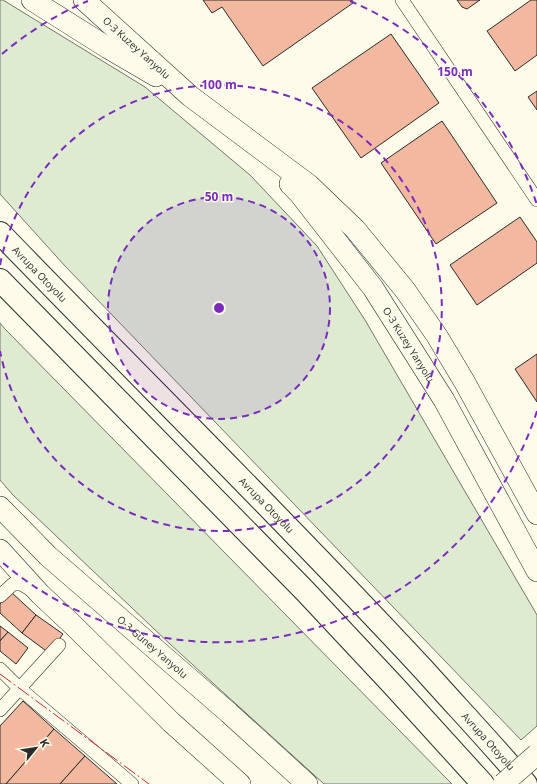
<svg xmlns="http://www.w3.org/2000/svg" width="537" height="784" viewBox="0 0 537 784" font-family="'Open Sans',sans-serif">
<rect width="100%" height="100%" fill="#fdfbea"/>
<g fill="#deebd1" stroke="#74746e">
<polygon points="0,0 3,0 145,87 250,175 317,246 365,320 537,615 537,726 521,740 65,266 0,194"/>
<polygon points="0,323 5,329 452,784 324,784 171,645 13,495 0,480"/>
</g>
<g fill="#f2b8a0" stroke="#2b2b2b">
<polygon points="203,0 352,0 353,3 263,66 222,7 212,13"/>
<polygon points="457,0 480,0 467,9 462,7"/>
<polygon points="531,0 537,0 537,55 515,71 487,31"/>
<polygon points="391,34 439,103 361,158 312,88"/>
<polygon points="537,91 537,110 528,97"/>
<polygon points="442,121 497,203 436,244 381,163"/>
<polygon points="520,217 537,242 537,263 477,305 450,265"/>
<polygon points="537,354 537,402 515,369"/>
<polygon points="11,592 36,615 22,633 0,613 0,604"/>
<polygon points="36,615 63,634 49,653 22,633"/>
<polygon points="0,626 8,632 0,641"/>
<polygon points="8,632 28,648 16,664 0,651 0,641"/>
<polygon points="23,701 54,729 6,784 0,784 0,726"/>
<polygon points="54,729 85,756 60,784 6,784"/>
<polygon points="85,756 117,784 60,784"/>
</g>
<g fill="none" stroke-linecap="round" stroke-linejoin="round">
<defs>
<g id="street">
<polyline points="402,0 537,200"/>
<polyline points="0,596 13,584 21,584 33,591"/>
<polyline points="0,669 19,688 132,784"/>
<polyline points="0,710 59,645"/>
</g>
<g id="primary">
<polyline points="32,0 108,48 156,76"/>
<path id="s1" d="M 84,0 L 190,96 L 309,185 L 355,229 L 405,290 L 437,336 L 464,381 L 537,514"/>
<path id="s2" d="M 290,184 L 299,193 L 373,288 L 444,400 L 537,571"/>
<path id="s3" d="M 0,507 L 48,556 L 229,713 L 307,784"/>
<polyline points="0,550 40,594 73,625 171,722 240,784"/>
</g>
<g id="highway">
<path id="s4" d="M 0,233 C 141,379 286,521 424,670 C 458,708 493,745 526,784"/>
<polyline points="0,280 305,591 393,685 483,784"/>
</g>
</defs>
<use href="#street" stroke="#2b2b2b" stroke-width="14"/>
<use href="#primary" stroke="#2b2b2b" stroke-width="22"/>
<use href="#highway" stroke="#2b2b2b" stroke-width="24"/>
<use href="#street" stroke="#fdfbea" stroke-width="13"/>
<use href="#primary" stroke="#fdfbea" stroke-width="21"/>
<use href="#highway" stroke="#fdfbea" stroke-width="22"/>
<defs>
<polyline id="primary-bridge" points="503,784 537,754"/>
</defs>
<use href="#primary-bridge" stroke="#2b2b2b" stroke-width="22" stroke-linecap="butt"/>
<use href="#primary-bridge" stroke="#fdfbea" stroke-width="21"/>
<polyline stroke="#c62828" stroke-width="1" stroke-dasharray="14 3 2 3" stroke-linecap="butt" points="0,674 149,784"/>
</g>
<circle cx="219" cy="308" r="111" fill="#7b2cbf" fill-opacity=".12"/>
<g fill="none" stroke="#7b2cbf" stroke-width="2" stroke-dasharray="7 5">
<circle cx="219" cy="308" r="111"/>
<path d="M0 265A223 223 0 1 1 0 351"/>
<path d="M537 411A334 334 0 0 1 2 562M2 54A334 334 0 0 1 88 1M350 1A334 334 0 0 1 537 205"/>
</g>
<g text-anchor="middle" stroke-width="3" stroke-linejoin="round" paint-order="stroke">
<g font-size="10" fill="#2b2b2b" stroke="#fdfbea">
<text dy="4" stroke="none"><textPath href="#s1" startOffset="71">O-3 Kuzey Yanyolu</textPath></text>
<text dy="4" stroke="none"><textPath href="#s4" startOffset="57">Avrupa Otoyolu</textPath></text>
<text dy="4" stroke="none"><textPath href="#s2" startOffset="200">O-3 Kuzey Yanyolu</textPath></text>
<text dy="4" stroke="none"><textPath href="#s4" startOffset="381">Avrupa Otoyolu</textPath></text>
<text dy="4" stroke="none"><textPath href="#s3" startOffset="207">O-3 Güney Yanyolu</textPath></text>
<text dy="4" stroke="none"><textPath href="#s4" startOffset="705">Avrupa Otoyolu</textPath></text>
</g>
</g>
<circle cx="219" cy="308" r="6" fill="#7b2cbf" stroke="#fdfbea" stroke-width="2"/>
<g font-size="12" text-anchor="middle" font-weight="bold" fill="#7b2cbf" stroke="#fdfbea" stroke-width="3" stroke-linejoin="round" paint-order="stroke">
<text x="455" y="76">150 m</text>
<text x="219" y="89">100 m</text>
<text x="219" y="201">50 m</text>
</g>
<g transform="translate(36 748) rotate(60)" stroke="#fdfbea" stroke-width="3" paint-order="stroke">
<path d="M0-3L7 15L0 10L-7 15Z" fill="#2b2b2b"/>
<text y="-6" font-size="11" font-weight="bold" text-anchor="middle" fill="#2b2b2b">K</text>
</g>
</svg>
